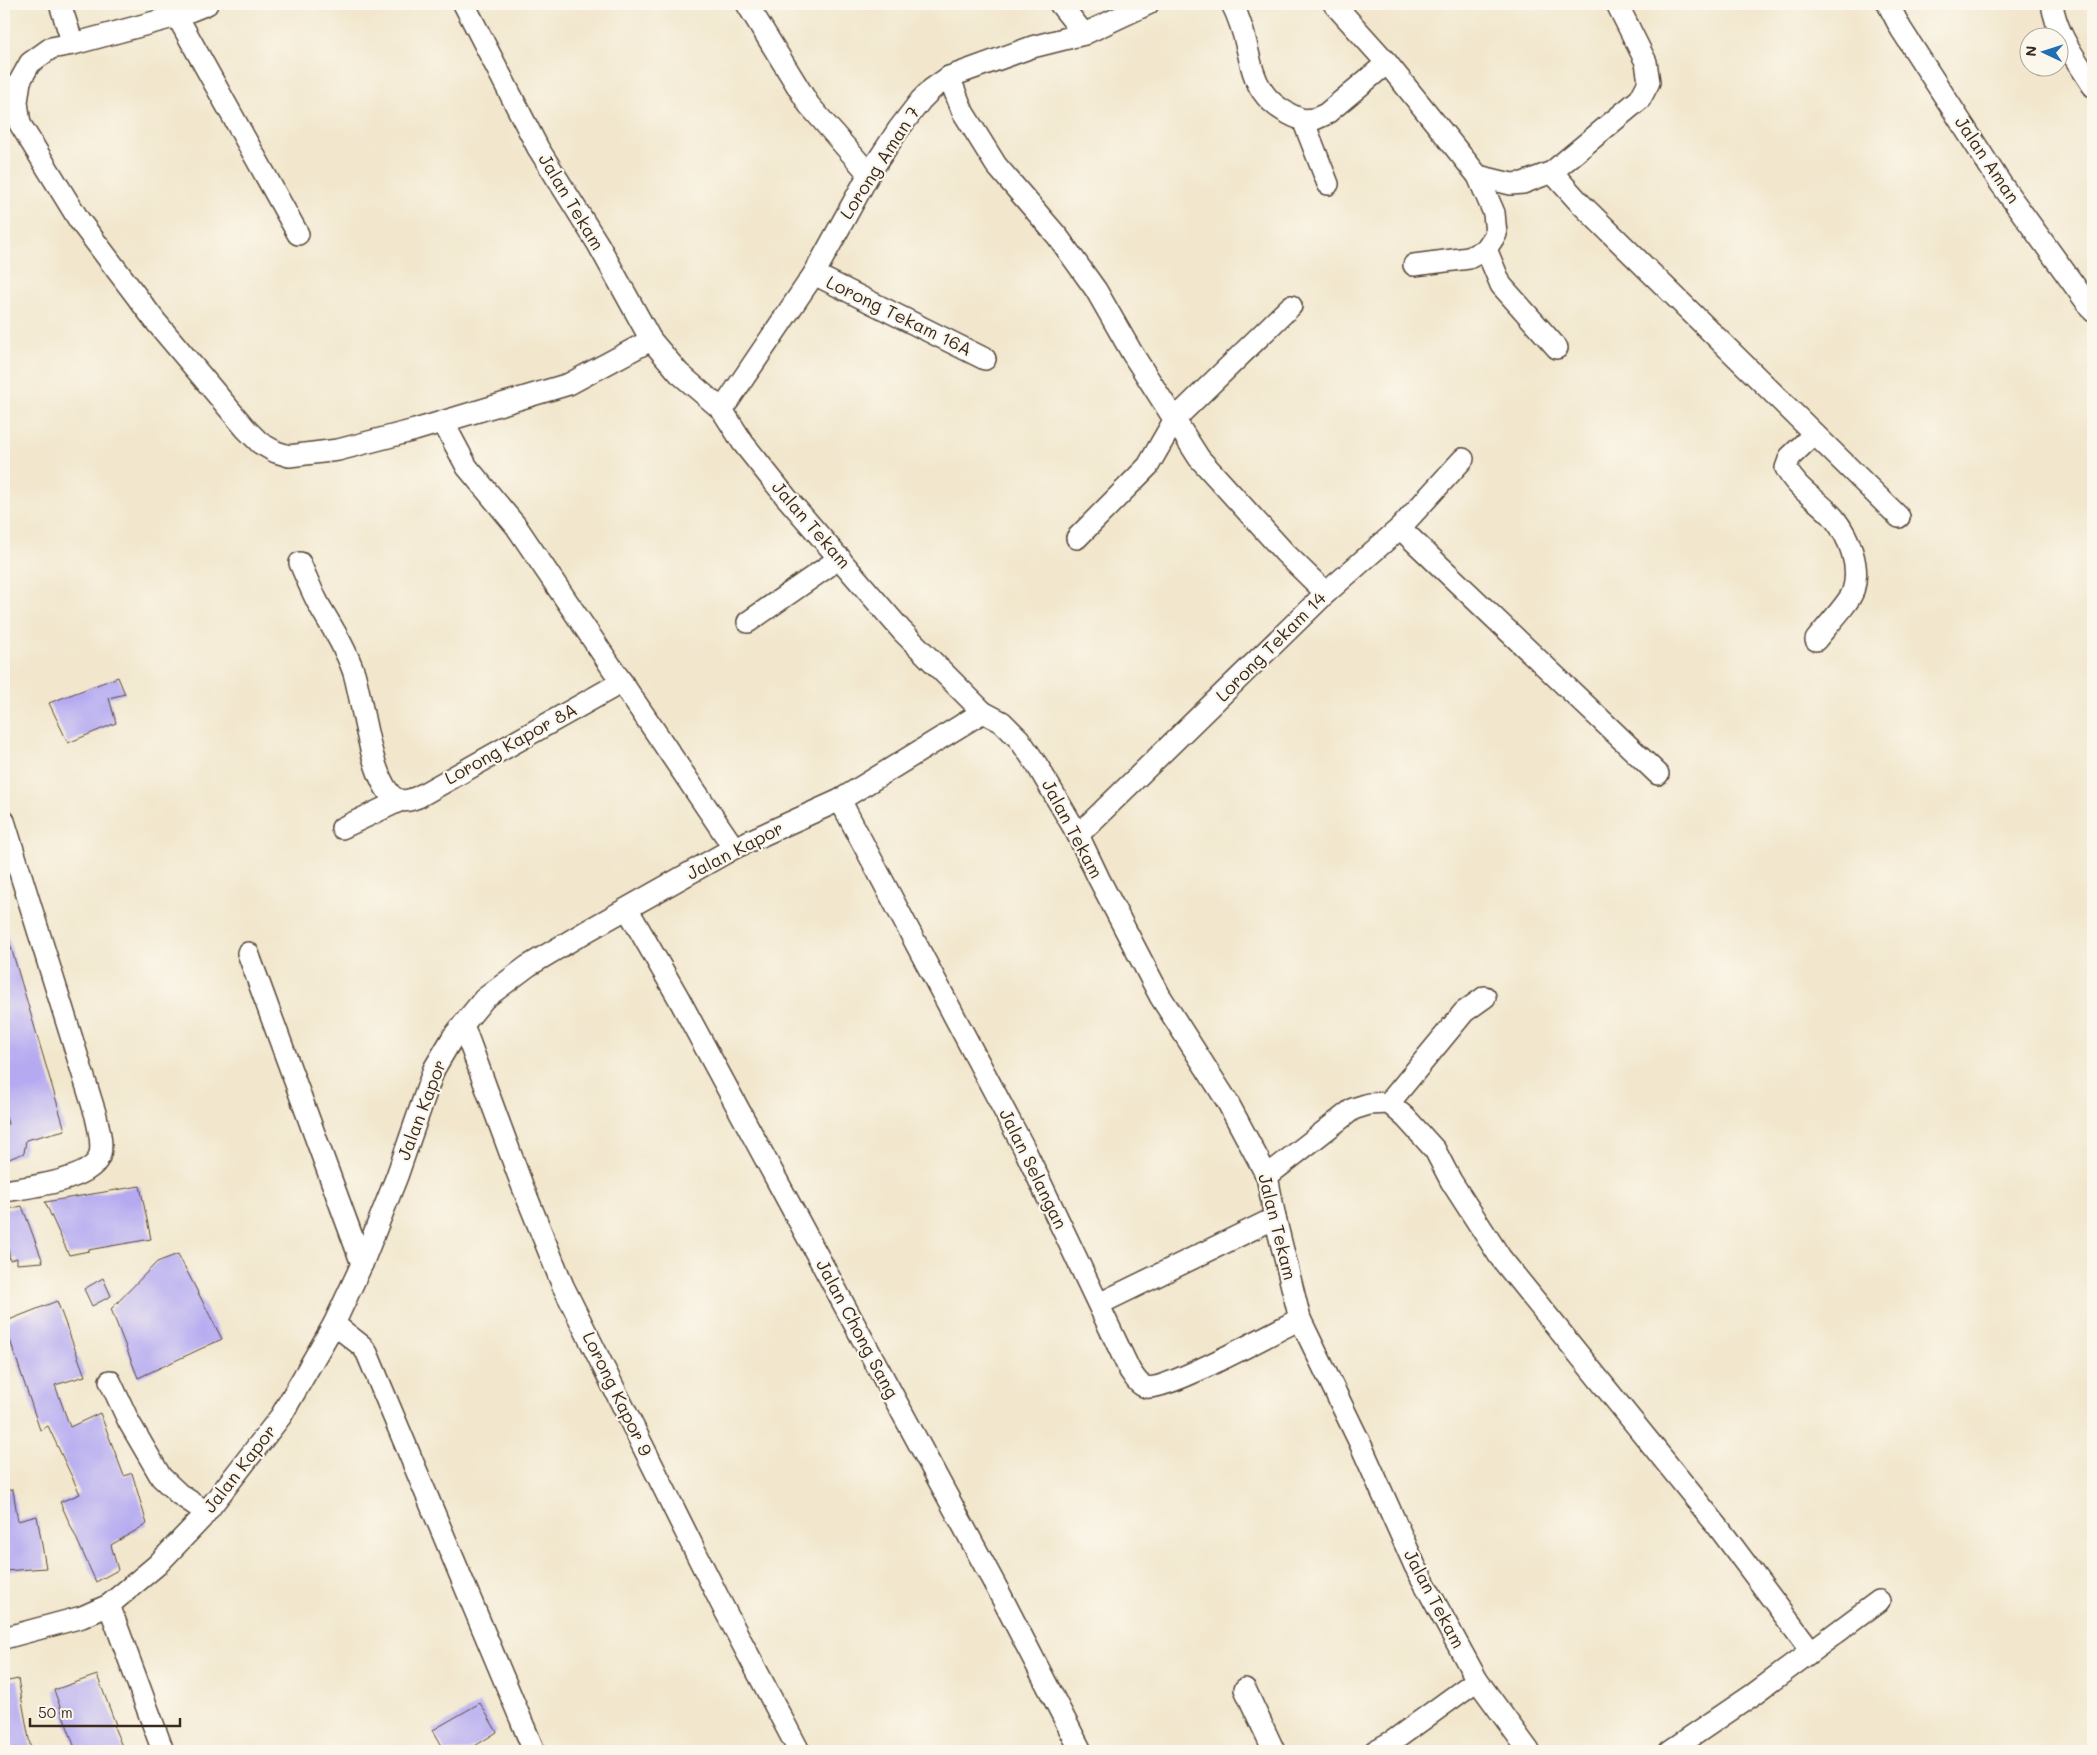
<svg xmlns="http://www.w3.org/2000/svg" width="2097" height="1755" viewBox="0 0 2097 1755" font-family="Mali,sans-serif">
<rect width="100%" height="100%" fill="#fbf7ec"/>
<filter id="ink" filterUnits="userSpaceOnUse"><feTurbulence type="fractalNoise" baseFrequency=".02" numOctaves="2"/><feDisplacementMap in="SourceGraphic" scale="10" xChannelSelector="R" yChannelSelector="G"/><feConvolveMatrix kernelMatrix="1 2 1 2 8 2 1 2 1" color-interpolation-filters="sRGB"/></filter>
<filter id="wash" filterUnits="userSpaceOnUse"><feTurbulence type="fractalNoise" baseFrequency=".0096" numOctaves="4" result="noise"/><feDisplacementMap in="SourceGraphic" scale="20" xChannelSelector="R" yChannelSelector="G"/><feGaussianBlur stdDeviation="1.12" result="paint"/><feColorMatrix in="noise" values="0 0 0 0 0 0 0 0 0 0 0 0 0 0 0 0 0 1.4 0 .05"/><feComposite in="paint" operator="in"/></filter>
<g filter="url(#wash)">
<rect width="100%" height="100%" fill="#f2e7cd"/>
<g id="blocks">
<g fill="#b5aaf1">
<polygon points="118,677 125,694 109,698 116,723 68,743 49,703"/>
<polygon points="4,937 8,937 65,1130 26,1140 24,1153 4,1161 4,1125 8,1124 4,1110"/>
<polygon points="140,1186 151,1239 88,1250 89,1251 69,1255 45,1202"/>
<polygon points="22,1206 43,1262 17,1264 17,1258 10,1260 4,1227 4,1210"/>
<polygon points="178,1254 222,1339 138,1378 111,1309 157,1262"/>
<polygon points="103,1278 111,1296 92,1306 84,1289"/>
<polygon points="57,1301 85,1376 55,1385 70,1427 100,1413 124,1476 132,1473 147,1524 111,1545 118,1570 96,1582 60,1502 80,1494 48,1426 40,1430 4,1322"/>
<polygon points="4,1490 13,1490 18,1521 37,1516 46,1568 4,1571"/>
<polygon points="97,1675 116,1725 114,1727 124,1751 76,1751 54,1690"/>
<polygon points="18,1679 31,1750 14,1748 4,1751 4,1682"/>
<polygon points="480,1703 497,1732 467,1751 445,1751 433,1730"/>
</g>
</g>
</g>
<g filter="url(#ink)">
<use href="#blocks" fill-opacity="0" stroke="#564638" stroke-width="1"/>
<g fill="none" stroke-linecap="round" stroke-linejoin="round">
<defs>
<g id="minor">
<polyline points="60,4 73,44"/>
<polyline points="207,4 177,16 73,44 51,48 30,63 20,81 17,102 20,124 79,220 156,322 246,429 260,443 276,452 289,456 338,450 415,430 569,384 651,340"/>
<polyline points="464,4 538,148 598,244 651,340 679,373 722,410 743,443 786,497 902,631 983,712 1002,722 1019,739 1037,765 1078,835 1099,879 1160,996 1227,1101 1267,1176 1275,1218 1300,1319 1359,1441 1415,1566 1477,1680 1529,1751"/>
<polyline points="747,4 809,105 869,174"/>
<polyline points="1060,4 1084,34"/>
<path d="M 1232,4 C 1258,53 1239,97 1303,120 L 1328,184"/>
<polyline points="1334,4 1387,63 1478,176 1494,213 1496,234 1486,249 1501,285 1557,348"/>
<polyline points="1888,4 1901,29 2001,184 2093,311"/>
<path d="M 2052,4 C 2057,36 2076,59 2093,86"/>
<polyline points="177,16 298,234"/>
<polyline points="949,77 963,112 996,165 1058,237 1096,290 1132,353 1199,458 1285,553 1326,593"/>
<polyline points="1303,120 1315,119 1326,114 1387,63"/>
<polyline points="1552,172 1578,201 1899,517"/>
<polyline points="1478,176 1511,184 1523,183 1552,172 1640,99 1649,82 1646,62 1617,4"/>
<polyline points="1414,265 1469,258 1486,249"/>
<polyline points="814,274 985,359"/>
<polyline points="722,410 814,274 869,174 898,130 921,100 932,89 949,77 1032,47 1084,34 1148,4"/>
<polyline points="443,422 467,467 516,526 734,848"/>
<path d="M 1814,434 L 1790,457 L 1786,468 C 1797,490 1819,500 1834,518 C 1849,537 1861,566 1853,591 C 1850,602 1824,629 1816,640"/>
<polyline points="1400,528 1658,774"/>
<polyline points="1077,538 1148,466 1175,419 1291,306"/>
<path d="M 300,563 C 306,577 312,592 319,605 C 332,627 346,649 354,673 C 363,704 370,771 390,794 C 399,804 408,801 418,797 L 622,682"/>
<polyline points="748,622 840,558"/>
<path d="M 840,800 L 1024,1148 L 1130,1371 C 1134,1376 1138,1385 1146,1387 C 1165,1392 1276,1331 1300,1319"/>
<path d="M 4,821 L 96,1116 C 98,1127 103,1142 100,1154 C 94,1181 27,1187 4,1191"/>
<polyline points="342,828 399,801"/>
<polyline points="1078,835 1326,593 1400,528 1463,459"/>
<polyline points="628,910 678,997 1000,1594 1081,1751"/>
<polyline points="248,953 362,1264"/>
<polyline points="463,1025 522,1185 563,1286 721,1603 799,1751"/>
<polyline points="1389,1103 1406,1118 1435,1150 1451,1181 1500,1257 1719,1528 1811,1651"/>
<polyline points="1267,1176 1353,1109 1369,1104 1389,1103 1464,1012 1485,997"/>
<polyline points="1099,1304 1275,1218"/>
<polyline points="334,1324 362,1346 367,1353 534,1751"/>
<polyline points="110,1381 129,1422 161,1477 179,1494 206,1512"/>
<polyline points="109,1605 163,1751"/>
<polyline points="4,1638 82,1617 109,1605 157,1565 201,1519 281,1416 334,1324 362,1264 397,1176 434,1069 453,1037 484,999 528,966 587,931 734,848 840,800 983,712"/>
<polyline points="1245,1689 1274,1751"/>
<polyline points="1375,1751 1393,1741 1477,1680"/>
<polyline points="1670,1751 1754,1694 1879,1601"/>
</g>
</defs>
<use href="#minor" stroke="#564638" stroke-width="24"/>
<use href="#minor" stroke="#fff" stroke-width="21"/>
</g>
</g>
<g text-anchor="middle" stroke-width="4.5" stroke-linejoin="round" paint-order="stroke">
<g font-size="18" fill="#3b2a1e" stroke="#fbf7ec">
<text transform="translate(1987 160) rotate(56)" y="6">Jalan Aman</text>
<text transform="translate(880 163) rotate(-57)" y="6">Lorong Aman 7</text>
<text transform="translate(571 202) rotate(59)" y="6">Jalan Tekam</text>
<text transform="translate(899 316) rotate(26)" y="6">Lorong Tekam 16A</text>
<text transform="translate(811 525) rotate(49)" y="6">Jalan Tekam</text>
<text transform="translate(1271 647) rotate(-45)" y="6">Lorong Tekam 14</text>
<text transform="translate(511 744) rotate(-29)" y="6">Lorong Kapor 8A</text>
<text transform="translate(1072 829) rotate(62)" y="6">Jalan Tekam</text>
<text transform="translate(735 851) rotate(-27)" y="6">Jalan Kapor</text>
<text transform="translate(422 1110) rotate(-69)" y="6">Jalan Kapor</text>
<text transform="translate(1033 1169) rotate(64)" y="6">Jalan Selangan</text>
<text transform="translate(1277 1227) rotate(76)" y="6">Jalan Tekam</text>
<text transform="translate(857 1329) rotate(62)" y="6">Jalan Chong Sang</text>
<text transform="translate(617 1394) rotate(64)" y="6">Lorong Kapor 9</text>
<text transform="translate(240 1469) rotate(-52)" y="6">Jalan Kapor</text>
<text transform="translate(1434 1599) rotate(62)" y="6">Jalan Tekam</text>
</g>
</g>
<rect width="2097" height="1755" fill="none" stroke="#fbf7ec" stroke-width="20"/>
<g transform="translate(2044 52) rotate(274)"><circle r="24" fill="#fbf7ec" stroke="#aea59a"/>
<path d="M0-4L9 19L0 12L-9 19Z" fill="#1f6fb2"/>
<text y="-8" font-size="14" font-weight="bold" text-anchor="middle" fill="#3b2a1e">N</text>
</g>
<path d="M30 1718v8h150v-8" fill="none" stroke="#3b2a1e" stroke-width="2.5"/>
<text x="38" y="1718" font-size="15" fill="#3b2a1e" stroke="#fbf7ec" stroke-width="4" paint-order="stroke">50 m</text>
</svg>
